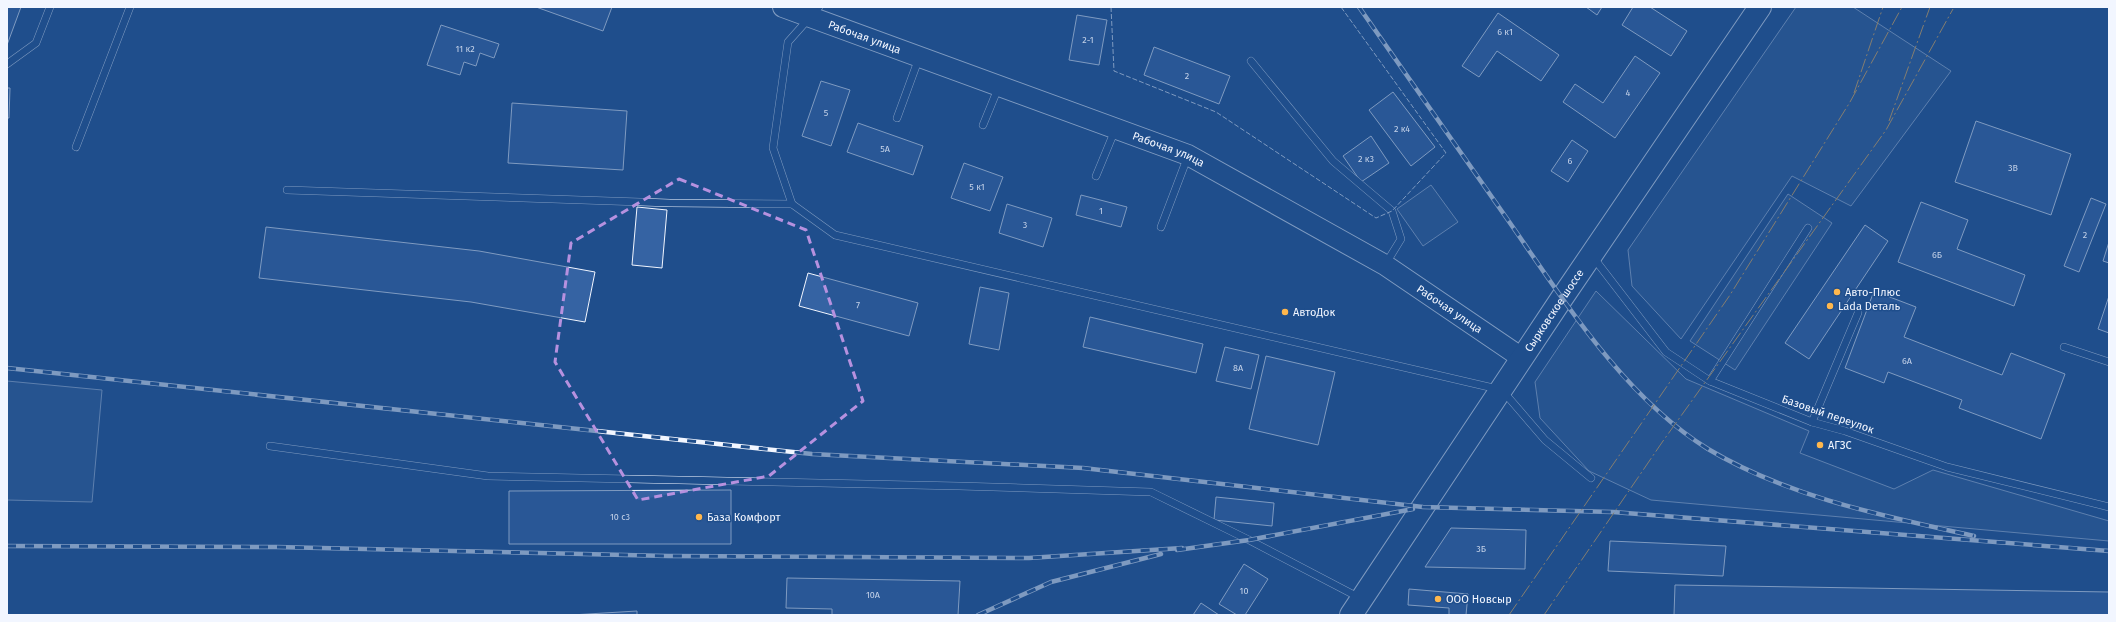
<svg xmlns="http://www.w3.org/2000/svg" width="2116" height="622" viewBox="0 0 2116 622" font-family="'Fira Sans',sans-serif">
<rect width="100%" height="100%" fill="#1f4e8c"/>
<g fill="#305b95" stroke="#a8bbd7">
<polygon points="1796,7 1853,7 1951,71 1851,206 1792,176 1681,339 1632,286 1628,250"/>
<polygon points="1431,185 1458,222 1423,246 1397,209"/>
<polygon points="1788,194 1832,223 1735,370 1690,341"/>
<polygon points="1596,291 1686,379 1809,431 1800,453 1894,489 1933,470 2109,521 2109,541 1651,500 1589,471 1540,418 1535,382"/>
<polygon points="7,381 102,390 92,502 7,500"/>
</g>
<g fill="#3563a3" stroke="#f2f6ff">
<polygon points="7,7 21,7 7,45"/>
<polygon points="536,7 612,7 603,31"/>
<polygon points="1586,7 1602,7 1597,15"/>
<polygon points="1633,7 1650,7 1687,31 1671,56 1622,25"/>
<polygon points="1498,13 1559,55 1541,81 1497,51 1479,77 1462,66"/>
<polygon points="1077,15 1107,20 1099,65 1069,60"/>
<polygon points="441,25 499,44 494,58 480,53 476,66 464,62 460,75 427,65"/>
<polygon points="1154,47 1230,76 1219,104 1144,75"/>
<polygon points="1635,56 1660,73 1615,138 1563,102 1575,84 1603,103"/>
<polygon points="821,81 850,90 831,146 802,136"/>
<polygon points="7,88 10,88 9,118 7,118"/>
<polygon points="1393,92 1435,147 1411,166 1369,110"/>
<polygon points="512,103 627,111 623,170 508,163"/>
<polygon points="1976,121 2071,154 2051,215 1955,182"/>
<polygon points="858,123 923,146 913,175 847,152"/>
<polygon points="1371,136 1389,163 1361,182 1343,156"/>
<polygon points="1572,140 1588,151 1568,182 1551,171"/>
<polygon points="964,163 1003,177 990,211 951,198"/>
<polygon points="1081,195 1127,207 1121,227 1076,215"/>
<polygon points="2091,198 2106,204 2079,272 2064,266"/>
<polygon points="1921,202 1968,220 1957,249 2025,275 2014,306 1898,262"/>
<polygon points="1007,204 1052,218 1043,247 999,233"/>
<polygon points="637,207 667,210 662,268 632,265"/>
<polygon points="1865,225 1888,241 1809,359 1785,343"/>
<polygon points="266,227 479,251 595,272 585,322 471,302 259,278"/>
<polygon points="2109,242 2109,263 2103,261"/>
<polygon points="808,273 918,303 909,336 799,306"/>
<polygon points="980,287 1009,293 999,350 969,344"/>
<polygon points="1874,291 1916,307 1904,337 2002,375 2011,353 2065,374 2041,439 1959,408 1962,400 1888,372 1884,383 1845,368"/>
<polygon points="2109,296 2109,333 2098,329"/>
<polygon points="1090,317 1203,344 1196,373 1083,347"/>
<polygon points="1225,347 1259,355 1251,389 1216,381"/>
<polygon points="1266,356 1335,372 1318,445 1249,429"/>
<polygon points="731,490 731,544 509,544 509,491"/>
<polygon points="1216,497 1274,503 1272,526 1214,520"/>
<polygon points="1451,528 1526,530 1525,569 1425,567"/>
<polygon points="1610,541 1726,546 1723,576 1608,571"/>
<polygon points="1244,564 1268,579 1245,615 1237,615 1219,604"/>
<polygon points="787,578 960,581 958,615 832,615 832,609 786,608"/>
<polygon points="1675,585 2109,592 2109,615 1674,615"/>
<polygon points="1409,589 1468,594 1466,615 1449,615 1449,608 1408,605"/>
<polygon points="1201,603 1219,615 1193,615"/>
<polygon points="637,611 637,615 571,615"/>
</g>
<g fill="none" stroke-linecap="round" stroke-linejoin="round">
<defs>
<g id="service">
<polyline points="819,7 788,42 773,148 792,204 835,235 1502,390 1545,440 1591,478"/>
<polyline points="1251,61 1333,161 1392,211 1401,239 1385,265"/>
<polyline points="7,64 36,43 50,7"/>
<polyline points="897,118 919,58"/>
<polyline points="983,125 999,86"/>
<polyline points="76,147 130,7"/>
<polyline points="1096,176 1115,130"/>
<polyline points="287,190 670,203 792,204"/>
<polyline points="1161,227 1188,156"/>
<polyline points="1593,257 1666,352 1710,381 1812,422 1845,431 1947,467 2109,507"/>
<polyline points="2064,347 2109,362"/>
<polyline points="1710,381 1808,228"/>
<polyline points="1812,422 1858,313"/>
<polyline points="270,446 488,476 959,486 1151,492 1249,540 1360,598"/>
</g>
<g id="secondary">
<path id="s1" d="M 783,7 L 1188,155 L 1385,265 L 1522,358"/>
</g>
<g id="primary">
<path id="s2" d="M 1351,615 L 1562,298 L 1760,7"/>
</g>
</defs>
<use href="#service" stroke="#f2f6ff" stroke-width="8"/>
<use href="#secondary" stroke="#f2f6ff" stroke-width="22"/>
<use href="#primary" stroke="#f2f6ff" stroke-width="24"/>
<use href="#service" stroke="#1f4e8c" stroke-width="7"/>
<use href="#secondary" stroke="#1f4e8c" stroke-width="20"/>
<use href="#primary" stroke="#1f4e8c" stroke-width="22"/>
<defs>
<g id="rail">
<path d="M 1359,7 C 1409,79 1460,151 1510,223 C 1565,302 1625,398 1708,449 C 1788,497 1884,516 1974,536"/>
<polyline points="7,368 812,454 1083,468 1423,507 1613,512 2109,551"/>
<polyline points="7,546 276,547 668,556 1029,558 1182,548"/>
<polyline points="1177,550 1249,540 1413,509"/>
<polyline points="978,615 1051,582 1161,554"/>
</g>
</defs>
<use href="#rail" stroke="#f2f6ff" stroke-width="4.5"/>
<use href="#rail" stroke="#1f4e8c" stroke-width="3" stroke-dasharray="9" stroke-linecap="butt"/>
<polyline stroke="#f2f6ff" stroke-width="1" stroke-dasharray="5 2" stroke-linecap="butt" points="1111,7 1114,71 1216,112 1376,218 1392,211 1446,153 1341,7"/>
<g stroke="#ffb74d" stroke-width="1" stroke-dasharray="14 3 2 3" stroke-linecap="butt">
<polyline points="1854,93 1883,7"/>
<polyline points="1889,121 1930,7"/>
<polyline points="1509,615 1730,295 1850,102 1902,7"/>
<polyline points="1544,615 1663,441 1886,130 1953,9"/>
</g>
</g>
<path d="M0 0H2116V622H0ZM 679,179 L 806,230 L 863,401 L 769,476 L 638,500 L 555,362 L 571,243 Z" fill="#1f4e8c" fill-opacity=".55" fill-rule="evenodd"/>
<path fill="none" stroke="#b691df" stroke-width="3" stroke-dasharray="8 5" stroke-linejoin="round" d="M 679,179 L 806,230 L 863,401 L 769,476 L 638,500 L 555,362 L 571,243 Z"/>
<g fill="#ffb74d" stroke="#1f4e8c" stroke-width="1.5">
<circle cx="1837" cy="292" r="4"/>
<circle cx="1830" cy="306" r="4"/>
<circle cx="1285" cy="312" r="4"/>
<circle cx="1820" cy="445" r="4"/>
<circle cx="699" cy="517" r="4"/>
<circle cx="1438" cy="599" r="4"/>
</g>
<g text-anchor="middle" stroke-width="3" stroke-linejoin="round" paint-order="stroke">
<g font-size="9" fill="#c3d1e8">
<text x="1505" y="35">6 к1</text>
<text x="1088" y="43">2-1</text>
<text x="465" y="52">11 к2</text>
<text x="1187" y="79">2</text>
<text x="1628" y="96">4</text>
<text x="826" y="116">5</text>
<text x="1402" y="132">2 к4</text>
<text x="885" y="152">5А</text>
<text x="1366" y="162">2 к3</text>
<text x="1570" y="164">6</text>
<text x="2013" y="171">3В</text>
<text x="977" y="190">5 к1</text>
<text x="1101" y="214">1</text>
<text x="1025" y="228">3</text>
<text x="2085" y="238">2</text>
<text x="1937" y="258">6Б</text>
<text x="858" y="308">7</text>
<text x="1907" y="364">6А</text>
<text x="1238" y="371">8А</text>
<text x="620" y="520">10 с3</text>
<text x="1481" y="552">3Б</text>
<text x="1244" y="594">10</text>
<text x="873" y="598">10А</text>
</g>
<g font-size="11" fill="#f2f6ff" stroke="#1f4e8c">
<text dy="4" stroke="none"><textPath href="#s1" startOffset="87">Рабочая улица</textPath></text>
<text dy="4" stroke="none"><textPath href="#s1" startOffset="411">Рабочая улица</textPath></text>
<text dy="4" stroke="none"><textPath href="#s1" startOffset="735">Рабочая улица</textPath></text>
<text dy="4" stroke="none"><textPath href="#s2" startOffset="366">Сырковское шоссе</textPath></text>
<text transform="translate(1828 414) rotate(19)" y="4">Базовый переулок</text>
</g>
<g font-size="11" fill="#f2f6ff" stroke="#1f4e8c" text-anchor="start">
<text x="1845" y="296">Авто-Плюс</text>
<text x="1838" y="310">Lada Dеталь</text>
<text x="1293" y="316">АвтоДок</text>
<text x="1828" y="449">АГЗС</text>
<text x="707" y="521">База Комфорт</text>
<text x="1446" y="603">ООО Новсыр</text>
</g>
</g>
<rect width="2116" height="622" fill="none" stroke="#f2f6ff" stroke-width="16"/>
</svg>
